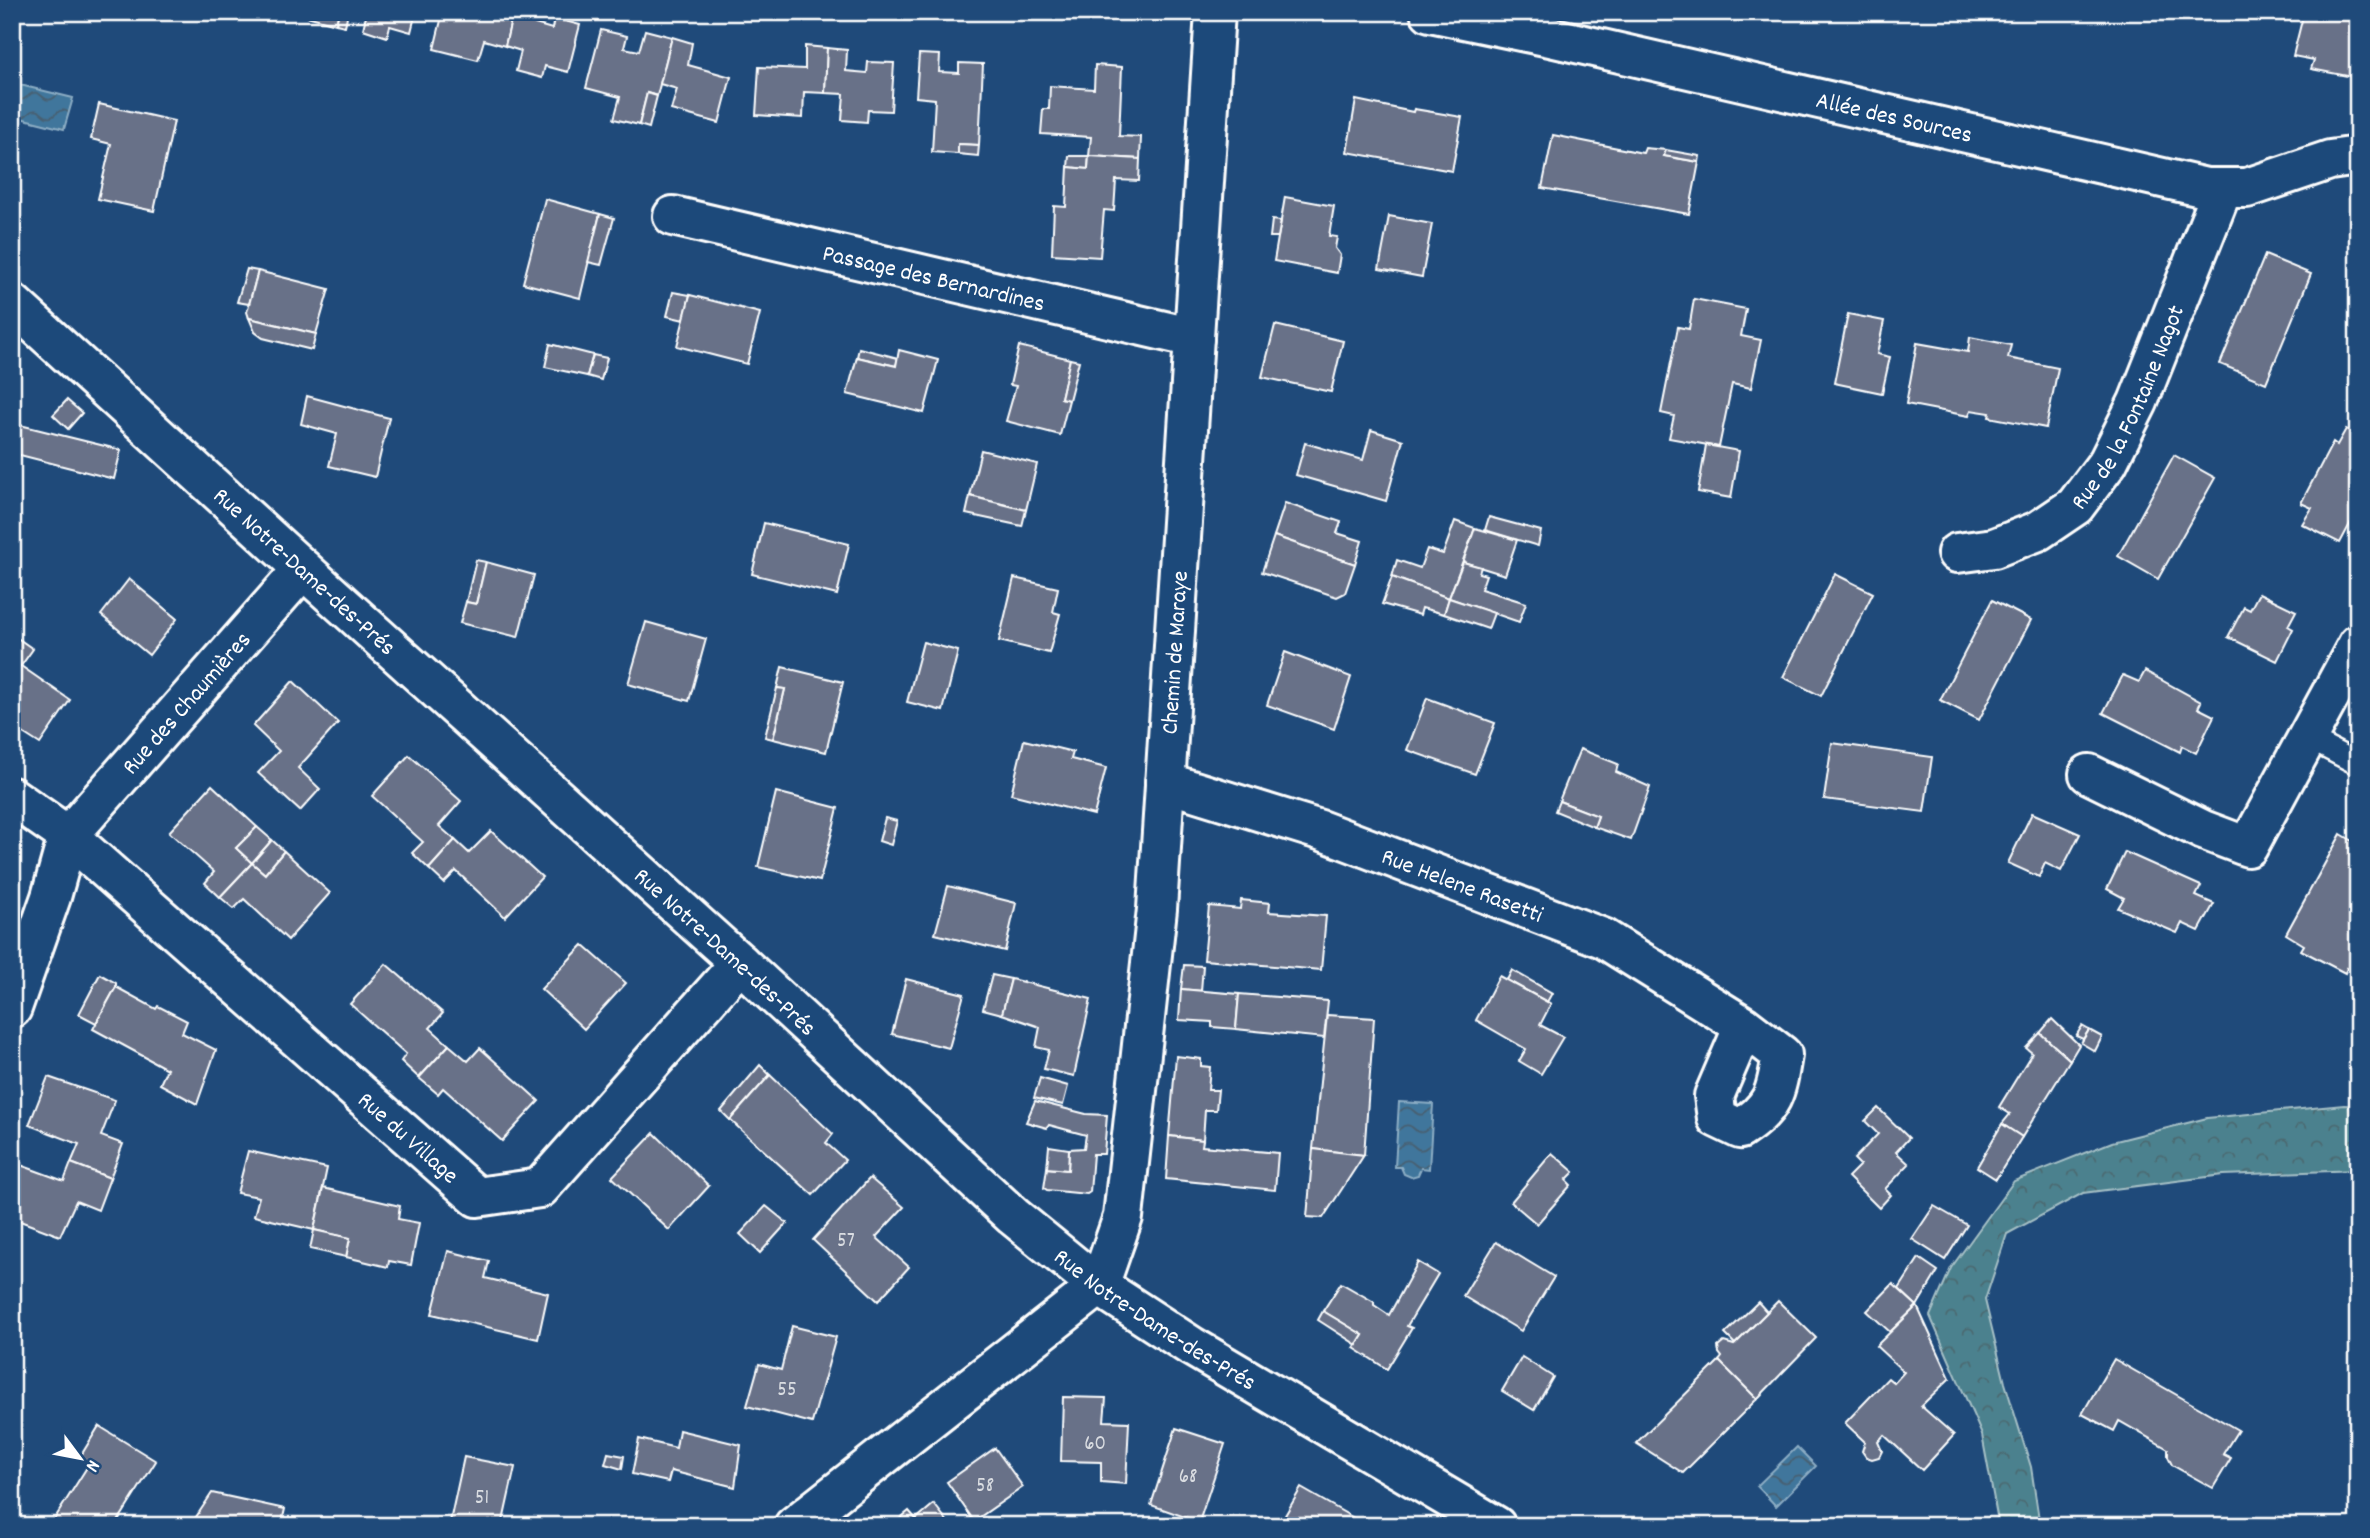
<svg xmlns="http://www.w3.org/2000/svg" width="2370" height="1538" viewBox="0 0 2370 1538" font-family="Dekko,sans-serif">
<defs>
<pattern id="forest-crowns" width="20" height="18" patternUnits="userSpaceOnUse" patternTransform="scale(1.75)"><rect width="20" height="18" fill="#4c818e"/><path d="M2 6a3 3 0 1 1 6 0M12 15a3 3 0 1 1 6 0" fill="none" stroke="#4c6970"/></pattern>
<pattern id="water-waves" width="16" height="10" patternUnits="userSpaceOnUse" patternTransform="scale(1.75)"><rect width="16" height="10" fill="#40769c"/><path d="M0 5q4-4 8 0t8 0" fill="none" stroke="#475f70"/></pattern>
</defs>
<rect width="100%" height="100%" fill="#1f4a7a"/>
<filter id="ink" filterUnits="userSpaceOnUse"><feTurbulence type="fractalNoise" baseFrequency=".0143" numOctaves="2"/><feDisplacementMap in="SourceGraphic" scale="14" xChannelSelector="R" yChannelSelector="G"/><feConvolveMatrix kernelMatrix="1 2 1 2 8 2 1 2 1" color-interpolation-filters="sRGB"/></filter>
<g filter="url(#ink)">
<polygon fill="url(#forest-crowns)" stroke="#a6c0c6" stroke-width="2" points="2344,1105 2358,1106 2358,1170 2223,1175 2083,1193 2007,1234 1985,1300 2005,1383 2031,1467 2040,1526 1994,1526 1998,1521 1982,1435 1930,1316 1951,1268 2014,1181 2112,1142 2207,1118"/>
<g fill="url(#water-waves)" stroke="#8cadc4" stroke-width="2">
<polygon points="12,83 73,98 64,129 12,116"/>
<polygon points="1399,1102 1433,1104 1429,1169 1421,1168 1418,1175 1411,1177 1404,1174 1401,1167 1395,1167"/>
<polygon points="1797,1447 1816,1466 1776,1506 1757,1486"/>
</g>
<g fill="#687188" stroke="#fff" stroke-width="2">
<polygon points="292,12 339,12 336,24"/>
<polygon points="339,12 348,12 345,26 336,24"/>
<polygon points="367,12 416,12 411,32 390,26 387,37 363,29"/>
<polygon points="443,12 513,12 505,46 484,40 478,60 434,49"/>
<polygon points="513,12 538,12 535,24 552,29 554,18 580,25 568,72 545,66 542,78 516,71 521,51 505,46"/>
<polygon points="2304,12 2358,12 2358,78 2311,69 2314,60 2293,56"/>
<polygon points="601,30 627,36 624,48 639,51 645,30 672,37 657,96 647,93 639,125 614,119 620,97 586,88"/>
<polygon points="672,37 692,43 688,65 731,77 719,123 671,110 677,89 660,84"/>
<polygon points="805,46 827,48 825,93 804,92 803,118 756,115 759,67 805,69"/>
<polygon points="827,48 847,50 846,71 867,73 868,62 894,63 891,111 868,110 867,122 842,120 844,94 825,93"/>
<polygon points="919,54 940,55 939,72 959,73 959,63 983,64 979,145 958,144 958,154 932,152 935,99 916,97"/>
<polygon points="1095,65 1122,67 1119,136 1141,137 1140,159 1089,156 1091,137 1041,134 1043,109 1049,109 1050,86 1094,89"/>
<polygon points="647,93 657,96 649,128 639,125"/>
<polygon points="1356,100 1413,112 1414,109 1462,117 1452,171 1347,152"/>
<polygon points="99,104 174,121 154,211 98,199 111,144 91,139"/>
<polygon points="1553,135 1643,153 1645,148 1666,150 1664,156 1699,162 1689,214 1542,188"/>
<polygon points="958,144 979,145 978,156 958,154"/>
<polygon points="1666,150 1700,156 1699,162 1664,156"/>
<polygon points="1069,156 1089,156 1088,169 1068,167"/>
<polygon points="1089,156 1140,159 1139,181 1116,180 1114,211 1104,210 1100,257 1052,254 1054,206 1066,207 1068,167 1088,169"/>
<polygon points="1285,197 1334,206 1329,236 1337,237 1335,248 1340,255 1337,273 1274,261"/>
<polygon points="545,199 600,214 580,298 523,283"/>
<polygon points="600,214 614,218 601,265 588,262"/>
<polygon points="1389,216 1432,224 1422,277 1379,269"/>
<polygon points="1272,220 1281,221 1278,237 1270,237"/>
<polygon points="2265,255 2311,274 2266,383 2220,364"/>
<polygon points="247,269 258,271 249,304 237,302"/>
<polygon points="258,271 329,289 316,334 249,318 247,312"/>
<polygon points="673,292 690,295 684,320 667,316"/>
<polygon points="690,295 760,313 747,364 677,346"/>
<polygon points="1694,299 1746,309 1741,336 1761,340 1751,388 1732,384 1719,447 1669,438 1674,416 1661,413 1678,327 1689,329"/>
<polygon points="1848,314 1884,321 1877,354 1890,357 1882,393 1834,383"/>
<polygon points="249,318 316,334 312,350 263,338 255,332"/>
<polygon points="1275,325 1343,341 1331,392 1262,377"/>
<polygon points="1970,337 2011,345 2008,358 2058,368 2046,428 1989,417 1990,413 1971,410 1969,416 1906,404 1917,343 1968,352"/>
<polygon points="550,344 593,355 587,376 545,367"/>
<polygon points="1019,346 1070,359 1061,398 1069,400 1060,435 1006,421 1016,386 1010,385"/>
<polygon points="859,348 898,358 896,366 857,357"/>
<polygon points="899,350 938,360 924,413 847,394 857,357 896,366"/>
<polygon points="593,355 607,358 601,380 587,376"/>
<polygon points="1070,359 1079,361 1069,400 1061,398"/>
<polygon points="307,396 389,418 375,477 329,466 337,434 301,424"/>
<polygon points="67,400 82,413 68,429 53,415"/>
<polygon points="12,423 121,450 114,479 12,453"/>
<polygon points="2346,429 2358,435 2358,509 2340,543 2302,524 2312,508 2301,503 2333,442 2337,445"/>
<polygon points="1371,430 1403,440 1386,501 1296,475 1305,443 1363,460"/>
<polygon points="1706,445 1739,451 1731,498 1698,492"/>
<polygon points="981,450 1037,464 1026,510 970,496"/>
<polygon points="2174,455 2215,478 2158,579 2118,556"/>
<polygon points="970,496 1026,510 1022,526 966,514"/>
<polygon points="1285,503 1341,522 1337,533 1362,541 1355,564 1274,536"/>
<polygon points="1489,517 1541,531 1538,546 1485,530"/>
<polygon points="1455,521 1475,528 1449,598 1392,577 1397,560 1420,568 1427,549 1443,554"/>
<polygon points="764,523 849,544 837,595 752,574"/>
<polygon points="1475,528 1517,540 1505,575 1463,562"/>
<polygon points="1274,536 1355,564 1345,593 1337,597 1262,572"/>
<polygon points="476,560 486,562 476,604 466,602"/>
<polygon points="486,562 534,575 518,637 460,623 466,602 476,604"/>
<polygon points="1463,562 1481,567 1479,573 1486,575 1481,589 1526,603 1519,622 1449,598"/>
<polygon points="1835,574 1873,593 1821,696 1783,677"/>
<polygon points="1392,577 1449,598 1444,614 1422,608 1420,615 1382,604"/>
<polygon points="1014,578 1058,588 1053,612 1060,614 1049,653 999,641"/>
<polygon points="129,579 177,619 149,655 101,615"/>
<polygon points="2259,593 2296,611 2288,626 2293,629 2277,661 2228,637 2244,607 2250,610"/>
<polygon points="1449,598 1494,613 1488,629 1444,614"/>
<polygon points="1992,600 2031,620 1979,720 1940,700"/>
<polygon points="646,622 706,639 689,701 628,684"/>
<polygon points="16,637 33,649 21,666 70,700 40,744 12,726 12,642"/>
<polygon points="923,642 958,651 943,711 907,702"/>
<polygon points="1285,652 1351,677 1334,729 1267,705"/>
<polygon points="782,667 843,682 826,752 773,739 785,689 777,688"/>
<polygon points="2145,671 2201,702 2198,708 2214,716 2196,753 2182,746 2180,752 2103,713 2123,675 2139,682"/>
<polygon points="293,681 338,723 298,768 320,789 300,811 258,773 279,751 253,726"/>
<polygon points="777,688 785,689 773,739 765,737"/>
<polygon points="1427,698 1495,723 1475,774 1407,750"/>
<polygon points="1024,740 1073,752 1071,759 1106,768 1094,815 1011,794"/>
<polygon points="1832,743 1932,757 1924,812 1824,799"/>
<polygon points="1580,749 1618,764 1616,772 1650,787 1631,840 1594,827 1598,816 1559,801"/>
<polygon points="409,755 461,801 439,826 455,840 429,869 412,853 423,842 372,796"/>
<polygon points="212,785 257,827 236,848 252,863 220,897 205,883 214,872 169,832"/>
<polygon points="776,792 838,808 820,881 758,867"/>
<polygon points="1559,801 1598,816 1594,827 1555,811"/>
<polygon points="2032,813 2080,834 2061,871 2045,863 2039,877 2008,863"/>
<polygon points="885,818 897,821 891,845 879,841"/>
<polygon points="257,827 272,840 252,863 236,848"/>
<polygon points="491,831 542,877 505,917 456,871 444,883 429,869 455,840 469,853"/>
<polygon points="2341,834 2358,844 2358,974 2347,968 2345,973 2301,950 2304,945 2286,934"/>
<polygon points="272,840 284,851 265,874 252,863"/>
<polygon points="284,851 330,893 288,940 244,899 234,909 220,897 252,863 265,874"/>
<polygon points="2125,852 2201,886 2196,896 2214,904 2199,931 2182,923 2177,933 2118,908 2124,898 2107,889"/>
<polygon points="948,886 1016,903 1005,951 935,934"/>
<polygon points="1241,900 1270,903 1269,912 1326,916 1321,970 1204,960 1209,906 1240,909"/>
<polygon points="583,945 626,983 584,1029 541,989"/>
<polygon points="386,964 443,1013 430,1028 449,1045 419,1078 401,1061 406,1054 350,1004"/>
<polygon points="1184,965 1203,966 1201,991 1181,989"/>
<polygon points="1512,970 1552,993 1547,1002 1507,980"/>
<polygon points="100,974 116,983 116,987 96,1023 79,1014"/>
<polygon points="992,975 1011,979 1002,1014 983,1009"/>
<polygon points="1499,976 1551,1004 1540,1025 1563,1037 1541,1074 1519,1061 1526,1049 1476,1020"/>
<polygon points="906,979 964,994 949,1048 892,1034"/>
<polygon points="1011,979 1091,999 1074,1076 1044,1069 1049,1050 1036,1047 1040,1027 1002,1014"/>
<polygon points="116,987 156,1009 158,1006 187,1021 182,1033 216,1050 197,1104 160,1084 167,1069 93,1029"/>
<polygon points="1181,989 1239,994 1236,1029 1212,1027 1212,1022 1179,1020"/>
<polygon points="1239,994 1328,1001 1324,1038 1236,1029"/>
<polygon points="1327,1015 1374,1018 1364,1155 1313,1149"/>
<polygon points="2052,1019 2079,1045 2070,1060 2040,1033"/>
<polygon points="2082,1026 2089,1030 2083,1039 2076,1036"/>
<polygon points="2089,1030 2102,1037 2095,1051 2081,1043"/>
<polygon points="2040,1033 2070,1060 2022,1137 2002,1124 2010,1114 1999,1107 2032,1053 2026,1048"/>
<polygon points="449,1045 468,1061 480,1048 539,1101 502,1141 443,1088 438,1094 419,1078"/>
<polygon points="1176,1056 1201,1059 1201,1066 1210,1067 1208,1090 1218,1090 1216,1110 1205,1110 1203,1140 1169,1136"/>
<polygon points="760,1065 770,1075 730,1120 721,1111"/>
<polygon points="770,1075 833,1134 826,1143 845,1160 813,1195 730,1120"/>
<polygon points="48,1077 115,1100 101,1136 123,1144 110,1178 71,1163 79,1144 29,1125"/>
<polygon points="1040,1078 1068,1086 1063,1105 1034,1098"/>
<polygon points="1035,1101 1086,1114 1107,1115 1104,1154 1093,1154 1090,1192 1087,1194 1047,1190 1044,1188 1047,1168 1068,1170 1069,1149 1084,1148 1086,1135 1049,1125 1047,1128 1026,1122"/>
<polygon points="1878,1108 1909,1138 1896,1152 1909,1164 1885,1189 1891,1195 1879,1208 1848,1177 1860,1165 1854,1159 1878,1134 1865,1121"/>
<polygon points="2002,1124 2022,1137 1996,1179 1977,1167"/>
<polygon points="654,1133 709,1186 669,1230 612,1177"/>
<polygon points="1169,1136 1203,1140 1202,1146 1278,1153 1275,1190 1166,1179"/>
<polygon points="1049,1146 1069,1149 1068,1170 1047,1168"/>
<polygon points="1313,1149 1364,1155 1323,1218 1307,1217"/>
<polygon points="248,1151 327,1168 314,1230 254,1216 259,1197 237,1193"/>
<polygon points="1552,1153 1574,1172 1566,1180 1571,1185 1537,1224 1511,1202"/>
<polygon points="15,1163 64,1181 71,1163 110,1178 98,1210 76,1201 60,1236 12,1218 12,1170"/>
<polygon points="870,1178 904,1207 876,1237 909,1267 878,1301 813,1240"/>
<polygon points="323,1188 400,1206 398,1219 419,1223 411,1265 389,1261 388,1267 346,1257 350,1238 314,1230"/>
<polygon points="766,1206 787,1223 760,1253 740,1234"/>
<polygon points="1934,1206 1967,1225 1945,1260 1912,1239"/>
<polygon points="314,1230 350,1238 346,1257 310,1249"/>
<polygon points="1496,1242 1554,1277 1521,1331 1463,1296"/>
<polygon points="448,1251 489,1261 485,1278 548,1293 538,1339 432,1314"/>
<polygon points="1919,1258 1938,1271 1917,1306 1899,1289"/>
<polygon points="1418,1262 1438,1274 1407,1326 1412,1328 1387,1369 1354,1348 1363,1335 1323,1311 1341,1283 1374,1302 1374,1305 1389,1315"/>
<polygon points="1893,1284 1917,1306 1890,1332 1867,1311"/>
<polygon points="1778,1301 1816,1338 1757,1399 1719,1361 1722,1357 1719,1353 1718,1347 1724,1342 1734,1345"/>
<polygon points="1758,1302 1767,1312 1735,1344 1725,1334"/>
<polygon points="1917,1306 1950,1378 1921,1406 1954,1435 1922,1470 1884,1435 1878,1442 1882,1451 1879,1457 1872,1459 1866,1457 1862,1451 1865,1442 1845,1423 1888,1378 1894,1383 1904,1372 1876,1346"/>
<polygon points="1323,1311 1363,1335 1357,1345 1318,1320"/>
<polygon points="792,1326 836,1337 812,1423 747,1406 759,1364 781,1370"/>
<polygon points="1522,1357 1553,1377 1534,1410 1502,1391"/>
<polygon points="2114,1359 2238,1430 2223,1454 2231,1458 2213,1488 2172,1465 2168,1457 2168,1449 2119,1421 2114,1431 2082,1414"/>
<polygon points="1719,1361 1757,1399 1683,1473 1636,1443"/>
<polygon points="1063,1397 1106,1398 1104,1421 1129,1422 1126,1484 1101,1482 1101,1462 1061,1461"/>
<polygon points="99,1426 156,1461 115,1526 50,1526 89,1464 80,1457"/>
<polygon points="1176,1428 1225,1444 1199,1522 1151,1505"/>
<polygon points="679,1430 741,1445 735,1487 671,1471 668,1482 632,1474 639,1439 676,1448"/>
<polygon points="995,1448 1023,1487 974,1521 947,1482"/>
<polygon points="608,1453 624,1456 622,1469 605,1464"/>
<polygon points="464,1457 515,1467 502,1526 449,1526"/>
<polygon points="1301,1488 1366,1525 1283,1526 1280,1524"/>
<polygon points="212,1493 285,1509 281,1526 190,1526"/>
<polygon points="934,1504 951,1526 891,1526 909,1511 916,1519"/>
</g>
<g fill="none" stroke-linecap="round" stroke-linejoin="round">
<defs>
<polyline id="service" points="2308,738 2358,764"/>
<g id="minor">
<path id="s1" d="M 1430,12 L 1550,37 L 2206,188 L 2247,188 L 2330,160 L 2358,156"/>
<path id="s2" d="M 673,216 L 1194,338"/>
<path id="s3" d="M 1957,553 L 1994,548 L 2038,531 L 2075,506 L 2108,462 L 2138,402 L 2223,188"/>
<polyline points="2089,774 2203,830 2248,847 2358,644"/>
<path id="s4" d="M 1165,782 L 1320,830 L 1603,938 L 1744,1026 L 1782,1055 C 1776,1093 1774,1107 1740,1129 L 1717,1118 L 1714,1096 L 1744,1026"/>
<path id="s5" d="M 12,797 L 68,836 L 477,1197 L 540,1188 L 740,963"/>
<path id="s6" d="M 12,1008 L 51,897 L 68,836 L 303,569"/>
<path id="s7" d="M 1099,1286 L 1123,1217 L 1157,909 L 1215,12"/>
</g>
<g id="tertiary">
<path id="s8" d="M 12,303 L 303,569 L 740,963 L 1013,1216 L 1099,1286 L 1191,1346 L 1496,1526"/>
<polyline points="794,1526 1099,1286"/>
</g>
</defs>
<use href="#service" stroke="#fff" stroke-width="26"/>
<use href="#minor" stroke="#fff" stroke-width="44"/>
<use href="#tertiary" stroke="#fff" stroke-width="44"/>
<use href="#service" stroke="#1f4a7a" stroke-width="21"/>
<use href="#minor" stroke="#1f4a7a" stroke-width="38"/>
<use href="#tertiary" stroke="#1f4a7a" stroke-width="38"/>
</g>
</g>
<g text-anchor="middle" stroke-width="5" stroke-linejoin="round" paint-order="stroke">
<g font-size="21" fill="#d9dce1">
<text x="846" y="1246">57</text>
<text x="787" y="1395">55</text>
<text x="1095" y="1449">60</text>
<text x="1188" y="1482">68</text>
<text x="985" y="1491">58</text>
<text x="482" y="1503">51</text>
</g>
<g font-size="24" fill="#fff" stroke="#1f4a7a">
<text dy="8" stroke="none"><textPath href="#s1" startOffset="476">Allée des Sources</textPath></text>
<text dy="8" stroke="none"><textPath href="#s2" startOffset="268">Passage des Bernardines</textPath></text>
<text dy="8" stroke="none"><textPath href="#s3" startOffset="242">Rue de la Fontaine Nagot</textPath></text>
<text dy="8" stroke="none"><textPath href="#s8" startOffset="397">Rue Notre-Dame-des-Prés</textPath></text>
<text dy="8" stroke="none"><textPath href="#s7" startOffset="640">Chemin de Maraye</textPath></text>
<text dy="8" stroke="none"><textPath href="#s6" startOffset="359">Rue des Chaumières</textPath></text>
<text dy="8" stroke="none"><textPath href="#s4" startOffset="315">Rue Helene Rasetti</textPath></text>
<text dy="8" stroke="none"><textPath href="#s8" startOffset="964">Rue Notre-Dame-des-Prés</textPath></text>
<text dy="8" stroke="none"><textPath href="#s5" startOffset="523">Rue du Village</textPath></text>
<text dy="8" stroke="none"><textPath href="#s8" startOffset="1531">Rue Notre-Dame-des-Prés</textPath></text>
</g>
</g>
<rect width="2370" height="1538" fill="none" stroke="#1f4a7a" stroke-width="42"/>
<rect x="21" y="21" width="2328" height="1496" fill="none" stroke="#fff" stroke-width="2.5" filter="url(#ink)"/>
<g transform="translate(80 1458) rotate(122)" stroke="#1f4a7a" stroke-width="5" paint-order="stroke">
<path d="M0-5L12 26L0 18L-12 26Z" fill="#ffffff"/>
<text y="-10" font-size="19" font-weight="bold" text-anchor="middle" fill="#ffffff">N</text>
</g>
</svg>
